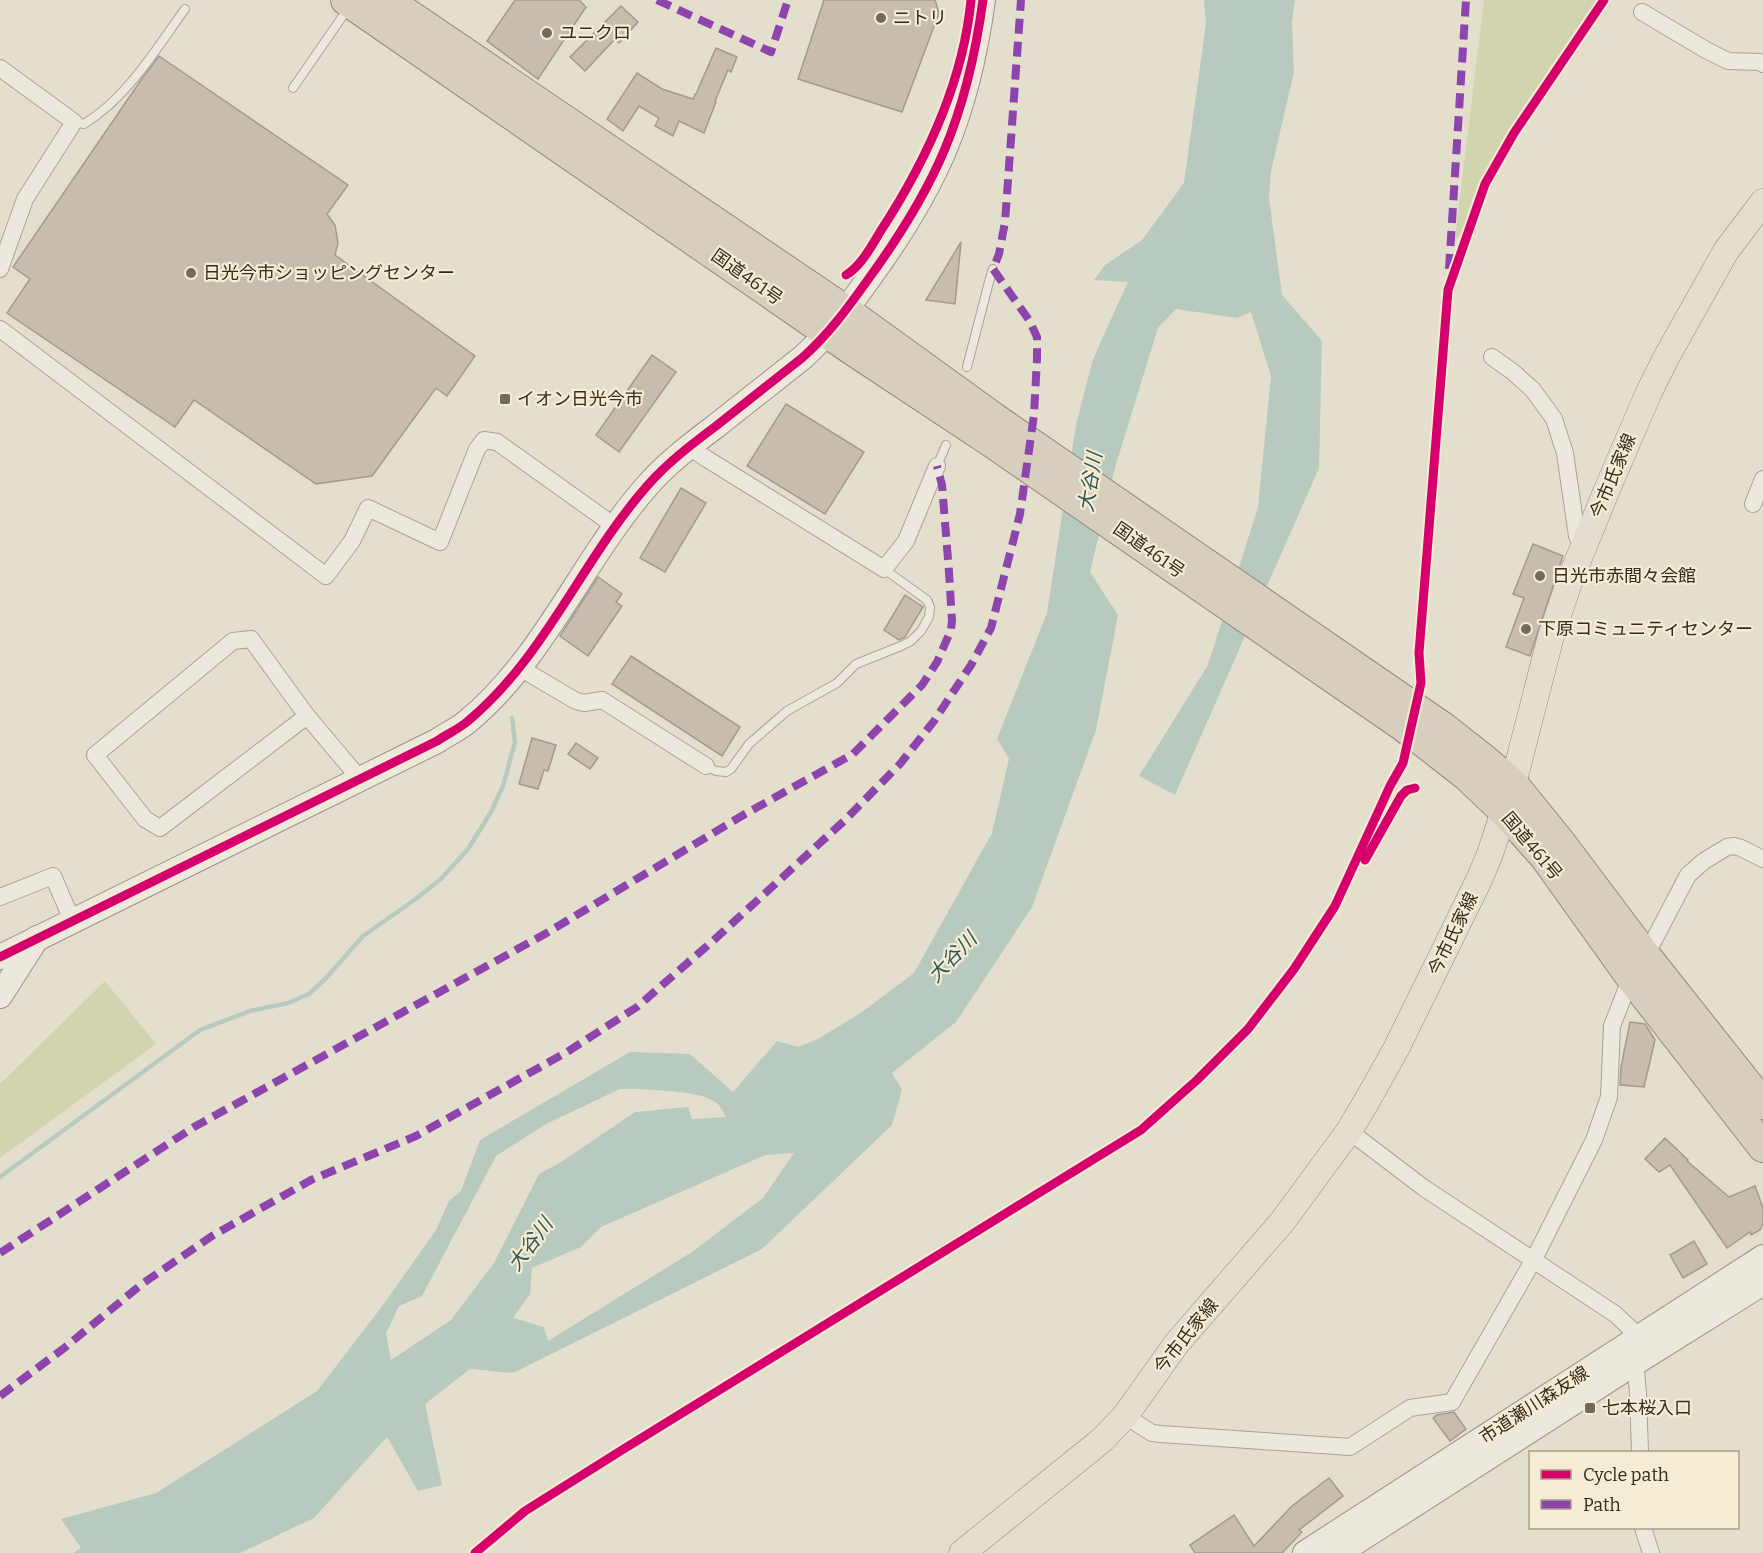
<svg xmlns="http://www.w3.org/2000/svg" width="1763" height="1553" viewBox="0 0 1763 1553" font-family="Bitter,'Noto Sans JP',serif">
<rect width="100%" height="100%" fill="#e4decd"/>
<g fill="#d2d4af">
<polygon points="1484,0 1598,0 1509,132 1481,182 1462,236 1455,238"/>
<polygon points="105,981 156,1044 0,1158 0,1084"/>
</g>
<path fill="#b8cabf" fill-rule="evenodd" d="M 1204,0 L 1295,0 L 1292,22 L 1294,72 L 1271,171 L 1269,198 L 1282,295 L 1322,341 L 1319,468 L 1175,795 L 1139,776 L 1208,665 L 1258,507 L 1271,376 L 1251,312 L 1237,318 L 1176,309 L 1158,328 L 1116,464 L 1090,572 L 1118,615 L 1096,730 L 1032,907 L 956,1022 L 892,1073 L 902,1090 L 892,1125 L 762,1249 L 513,1373 L 470,1369 L 425,1404 L 442,1485 L 418,1491 L 387,1437 L 314,1518 L 240,1553 L 73,1553 L 81,1548 L 61,1519 L 156,1493 L 317,1391 L 383,1305 L 436,1230 L 449,1201 L 461,1191 L 480,1140 L 630,1052 L 690,1054 L 733,1092 L 777,1041 L 798,1047 L 818,1039 L 862,1012 L 914,973 L 992,833 L 1009,759 L 997,739 L 1047,613 L 1076,425 L 1093,359 L 1128,282 L 1094,280 L 1105,265 L 1142,240 L 1184,183 L 1206,23 ZM 620,1089 C 640,1089 700,1090 715,1102 C 720,1105 724,1113 726,1117 L 692,1119 L 688,1107 L 635,1112 L 561,1162 L 539,1174 L 494,1263 L 451,1320 L 391,1360 L 386,1333 L 399,1306 L 422,1296 L 496,1156 L 546,1124 ZM 794,1153 L 763,1198 L 692,1252 L 548,1341 L 544,1327 L 513,1318 L 530,1294 L 532,1268 L 581,1247 L 601,1227 L 765,1155 Z"/>
<g fill="none" stroke-linecap="round" stroke-linejoin="round">
<polyline stroke="#b8cabf" stroke-width="4.5" points="0,1177 200,1030 250,1011 288,1003 309,994 326,978 363,936 413,901 441,879 468,849 491,812 503,786 515,742 512,718"/>
</g>
<g fill="#c7bcae" stroke="#a49a8c" stroke-width="1.5">
<polygon points="515,0 579,0 586,7 538,79 487,41"/>
<polygon points="824,0 935,0 939,13 902,112 798,79"/>
<polygon points="621,6 638,22 619,43 615,39 585,71 570,57"/>
<polygon points="716,48 737,57 731,72 728,70 715,101 716,102 704,133 679,121 673,136 655,126 659,118 639,106 623,131 607,119 637,73 662,89 693,99 695,94 696,94"/>
<polygon points="159,56 348,185 327,214 335,225 338,243 335,255 475,356 447,396 436,388 372,476 316,484 194,400 175,427 7,313 30,279 13,267 141,80"/>
<polygon points="961,242 955,304 926,300"/>
<polygon points="652,355 676,372 619,452 596,435"/>
<polygon points="786,404 864,452 825,514 747,466"/>
<polygon points="681,488 706,503 665,572 640,558"/>
<polygon points="1533,544 1563,556 1530,656 1506,647 1524,598 1513,594"/>
<polygon points="598,577 622,594 616,602 622,606 588,656 560,636"/>
<polygon points="905,595 923,607 905,637 899,640 884,630"/>
<polygon points="631,656 740,727 722,756 612,684"/>
<polygon points="532,738 556,745 548,771 544,770 538,789 519,784"/>
<polygon points="576,743 598,758 590,769 568,754"/>
<polygon points="1630,1022 1645,1024 1655,1040 1644,1087 1620,1085 1621,1067"/>
<polygon points="1665,1138 1688,1160 1687,1161 1729,1197 1755,1186 1763,1208 1763,1223 1760,1230 1751,1235 1750,1232 1727,1248 1670,1165 1659,1172 1645,1159"/>
<polygon points="1694,1241 1707,1264 1683,1278 1670,1255"/>
<polygon points="1454,1412 1466,1429 1450,1441 1433,1418 1437,1415"/>
<polygon points="1329,1478 1343,1496 1299,1530 1302,1532 1282,1553 1195,1553 1190,1545 1234,1515 1254,1546 1292,1506"/>
</g>
<g fill="none" stroke-linecap="round" stroke-linejoin="round">
<defs>
<g id="lane">
<polyline points="293,88 349,7"/>
<path d="M 74,122 L 84,124 C 127,98 156,49 185,9"/>
<polyline points="967,367 989,282 993,269"/>
<polyline points="937,466 946,445"/>
<polyline points="706,766 716,771 726,772 731,769 749,744 787,711 837,683 856,664 901,646 911,641 921,631 929,617 930,607 927,600 884,569"/>
</g>
<g id="street">
<polyline points="1642,12 1706,50 1728,61 1760,62 1763,64"/>
<polyline points="0,68 74,122 25,199 0,269"/>
<polyline points="0,329 326,576 352,541 368,508 440,542 477,449 484,440 497,442 616,527"/>
<polyline points="1492,357 1513,372 1533,390 1554,419 1565,453 1577,536 1583,548"/>
<polyline points="692,444 698,453 707,459 884,569 906,541 937,466"/>
<polyline points="1753,504 1763,479"/>
<polyline points="520,668 576,701 584,703 602,700 706,766"/>
<polyline points="307,716 160,828 145,819 95,755 233,641 251,639 307,716 360,779"/>
<polyline points="0,897 53,876 72,920"/>
<polyline points="1349,1131 1424,1188 1615,1314 1630,1328 1633,1340 1638,1393 1640,1452"/>
<polyline points="1125,1416 1152,1433 1161,1434 1350,1447 1410,1408 1452,1402 1534,1259 1594,1140 1609,1097 1612,1026 1628,985 1633,980 1688,875 1704,861 1727,847 1734,846 1741,848 1763,859"/>
<polyline points="1643,1528 1651,1553"/>
</g>
<g id="secondary">
<path d="M 0,957 L 437,741 C 447,734 459,729 468,721 C 545,657 582,560 647,486 C 667,463 692,444 716,426 C 745,403 773,381 802,358 C 828,335 847,309 867,281 C 897,240 924,198 944,151 C 964,104 976,51 983,0"/>
<polyline points="0,996 37,938"/>
<polyline points="1305,1553 1763,1257"/>
<polyline points="1339,1553 1635,1363 1763,1283"/>
</g>
<polyline id="primary" points="962,1553 1102,1440 1125,1416 1177,1343 1282,1222 1349,1131 1368,1099 1396,1049 1479,880 1490,854 1513,784 1551,636 1570,580 1606,492 1649,392 1667,356 1726,251 1763,202"/>
<g id="highway">
<polyline points="346,0 851,349 993,443 1403,726 1466,775 1504,811 1545,857 1633,980 1763,1147"/>
<polyline points="387,0 846,311 994,418 1444,728 1481,757 1513,784 1560,842 1645,955 1763,1104"/>
</g>
</defs>
<use href="#lane" stroke="#a9a396" stroke-width="10"/>
<use href="#street" stroke="#a9a396" stroke-width="18"/>
<use href="#secondary" stroke="#999286" stroke-width="26"/>
<use href="#primary" stroke="#8f887d" stroke-width="27"/>
<use href="#highway" stroke="#8f887d" stroke-width="32"/>
<use href="#lane" stroke="#ece8de" stroke-width="8"/>
<use href="#street" stroke="#ece8de" stroke-width="16"/>
<use href="#secondary" stroke="#ece8de" stroke-width="24"/>
<use href="#primary" stroke="#e3ded0" stroke-width="26"/>
<use href="#highway" stroke="#d7cebd" stroke-width="30"/>
<g stroke="#8e44ad" stroke-width="8" stroke-dasharray="15 8" stroke-linecap="butt">
<polyline points="657,0 771,52 788,0"/>
<polyline points="1449,269 1466,0"/>
<polyline points="0,1253 194,1127 545,934 745,814 853,754 922,685 937,662 951,630 952,621 949,572 942,485 937,466"/>
<polyline points="0,1396 63,1349 142,1284 212,1236 311,1180 416,1136 567,1052 637,1007 714,940 844,821 900,764 934,721 971,665 991,628 1020,514 1034,415 1037,359 1037,337 1029,320 993,269 999,254 1005,222 1021,0"/>
</g>
<defs>
<g id="cycleway">
<path d="M 846,275 C 861,266 871,247 880,232 C 925,163 963,83 971,0"/>
<polyline points="1365,860 1401,796 1407,790 1415,788"/>
<path d="M 0,957 L 437,741 C 447,734 459,729 468,721 C 545,657 582,560 647,486 C 667,463 692,444 716,426 C 745,403 773,381 802,358 C 828,335 847,309 867,281 C 897,240 924,198 944,151 C 964,104 976,51 983,0"/>
<polyline points="475,1553 525,1511 622,1450 1141,1130 1197,1080 1248,1029 1294,969 1335,906 1390,786 1403,763 1421,683 1419,653 1448,290 1485,184 1514,133 1604,0"/>
</g>
</defs>
<use href="#cycleway" stroke="#f5ecd3" stroke-width="13"/>
<use href="#cycleway" stroke="#d6006c" stroke-width="9"/>
</g>
<g fill="#746a5b" stroke="#f5ecd3" stroke-width="2">
<circle cx="881" cy="18" r="6"/>
<circle cx="547" cy="33" r="6"/>
<circle cx="191" cy="273" r="6"/>
<rect x="499" y="393" width="12" height="12" rx="3"/>
<circle cx="1540" cy="576" r="6"/>
<circle cx="1526" cy="629" r="6"/>
<rect x="1584" y="1402" width="12" height="12" rx="3"/>
</g>
<g text-anchor="middle" stroke-width="4.5" stroke-linejoin="round" paint-order="stroke">
<g font-size="18" fill="#382b1e" stroke="#f5ecd3" text-anchor="start">
<text x="893" y="24">ニトリ</text>
<text x="559" y="39">ユニクロ</text>
<text x="203" y="279">日光今市ショッピングセンター</text>
<text x="517" y="405">イオン日光今市</text>
<text x="1552" y="582">日光市赤間々会館</text>
<text x="1538" y="635">下原コミュニティセンター</text>
<text x="1602" y="1414">七本桜入口</text>
</g>
<g font-size="18" fill="#382b1e" stroke="#f5ecd3">
<text transform="translate(747 277) rotate(35)" y="6">国道461号</text>
<text transform="translate(1613 476) rotate(-67)" y="6">今市氏家線</text>
<text transform="translate(1149 550) rotate(35)" y="6">国道461号</text>
<text transform="translate(1532 846) rotate(50)" y="6">国道461号</text>
<text transform="translate(1453 934) rotate(-64)" y="6">今市氏家線</text>
<text transform="translate(1186 1336) rotate(-51)" y="6">今市氏家線</text>
<text transform="translate(1534 1405) rotate(-33)" y="6">市道瀬川森友線</text>
</g>
<g font-size="20" font-style="italic" fill="#2d5756" stroke="#f5ecd3">
<text transform="translate(1090 482) rotate(-81)" y="7">大谷川</text>
<text transform="translate(952 957) rotate(-46)" y="7">大谷川</text>
<text transform="translate(530 1244) rotate(-53)" y="7">大谷川</text>
</g>
</g>
<rect x="1529" y="1451" width="210" height="78" fill="#f5ecd3" stroke="#a99f8b" stroke-width="1.5"/>
<rect x="1541" y="1470" width="30" height="9" fill="#d6006c" stroke="#a99f8b" stroke-width="1.5"/>
<text x="1583" y="1481" font-size="18" fill="#382b1e">Cycle path</text>
<rect x="1541" y="1500" width="30" height="9" fill="#8e44ad" stroke="#a99f8b" stroke-width="1.5"/>
<text x="1583" y="1511" font-size="18" fill="#382b1e">Path</text>
</svg>
